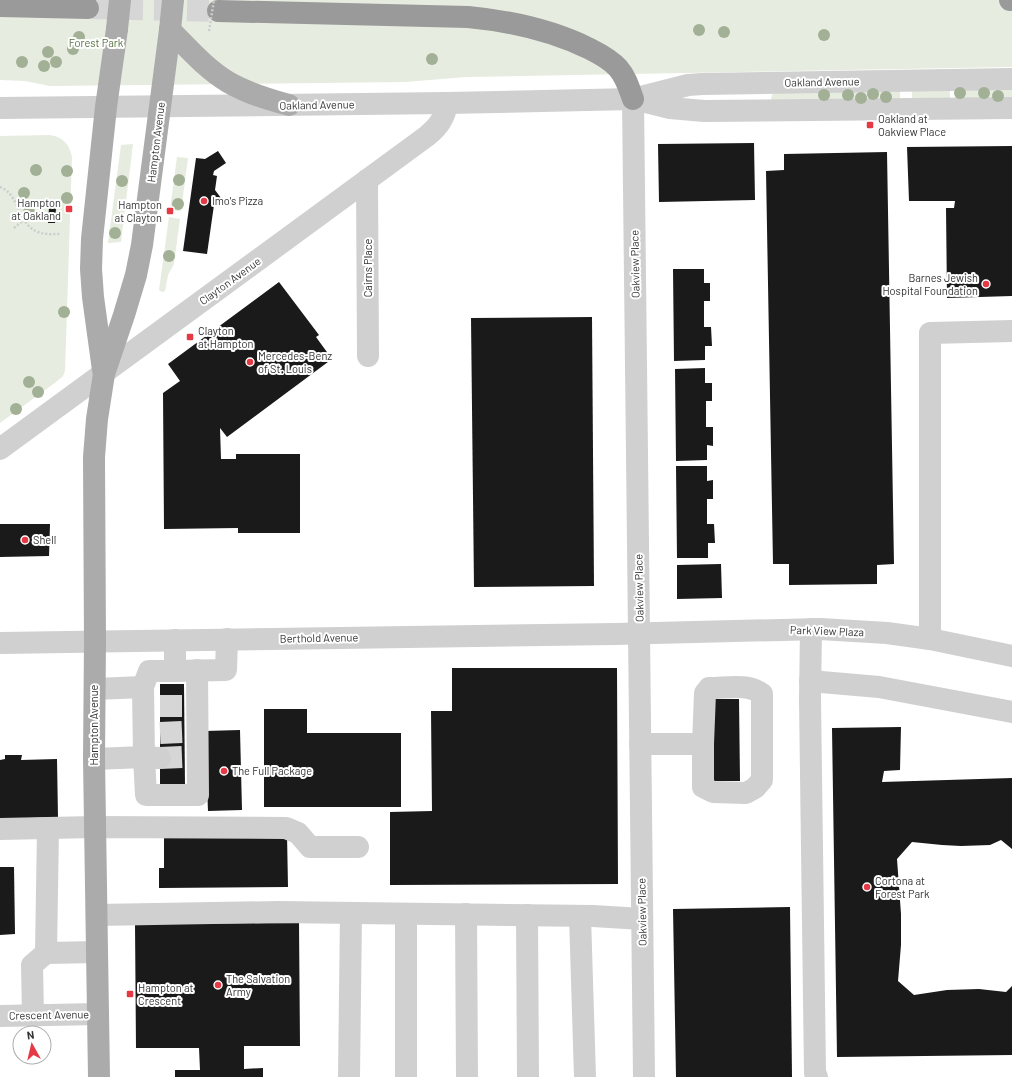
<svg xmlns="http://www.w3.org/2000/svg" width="1012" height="1077" viewBox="0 0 1012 1077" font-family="Barlow,sans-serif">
<rect width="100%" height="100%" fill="#fff"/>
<g fill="#e6ecdf">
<polygon points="0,0 1012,0 1012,67 466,77 405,82 50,86 25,81 0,80"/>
<polygon points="950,88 950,99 912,100 912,89"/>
<polygon points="1012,88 1012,98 962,99 962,89"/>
<polygon points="900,89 900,100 773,102 771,99 773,92"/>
<path d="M 50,135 C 63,137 69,144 72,157 L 65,371 L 63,376 L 56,382 L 0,423 L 0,136 Z"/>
<polygon points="133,144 121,242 108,243 121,145"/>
<polygon points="177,157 188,158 181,211 170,210"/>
<polygon points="169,217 180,219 174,264 168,275 165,291 162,292 159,290"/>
</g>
<g fill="#1a1a1a">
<polygon points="754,143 755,200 659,202 658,144"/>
<polygon points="1012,146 1012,296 947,298 946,208 954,208 955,201 909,201 907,147"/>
<polygon points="218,151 226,163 214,171 213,175 217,176 215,190 221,198 214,205 207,254 183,251 196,158 205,159"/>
<polygon points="887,152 894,564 877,565 877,584 789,585 789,564 773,564 766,171 784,170 784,154"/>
<polygon points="49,207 56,208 55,223 48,223"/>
<polygon points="673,269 704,269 704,283 710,283 710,301 704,301 704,327 711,327 712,346 705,346 705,360 674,361"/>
<polygon points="279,282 319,335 316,337 332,359 227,437 220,428 221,459 236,459 236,454 300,454 300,533 238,533 238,528 164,529 163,393 180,381 168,364"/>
<polygon points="592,317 594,586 474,587 471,318"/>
<polygon points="705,368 705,383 712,383 712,401 706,401 706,427 713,427 713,446 707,445 707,460 676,461 675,369"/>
<polygon points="676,466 707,466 707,481 713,480 713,499 707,499 707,524 714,524 715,543 708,543 708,558 677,558"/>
<polygon points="0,524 50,524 49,556 0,557"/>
<polygon points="721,564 722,598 677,599 677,565"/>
<polygon points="452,668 617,668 618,884 390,885 390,812 432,811 431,711 452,711"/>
<polygon points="160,684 184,684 185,785 160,785"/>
<polygon points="706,699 739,699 740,781 707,781"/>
<polygon points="264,709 307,709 307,733 401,733 401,807 264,807"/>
<polygon points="901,727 900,770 884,771 882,782 1012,778 1012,849 1001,840 990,845 961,846 942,845 912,842 897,859 901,914 901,945 898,981 914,995 947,990 979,989 1006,992 1012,986 1012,1055 837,1057 832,728"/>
<polygon points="240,730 242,810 208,811 205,731"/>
<polygon points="5,755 22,755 21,760 57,759 58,817 0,819 0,760 5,759"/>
<polygon points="287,834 288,887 159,888 159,868 164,868 164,835"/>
<polygon points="0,867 14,867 15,934 0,935"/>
<polygon points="790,907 792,1077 676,1077 673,909"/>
<polygon points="299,923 300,1046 244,1046 244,1069 263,1068 263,1077 175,1077 175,1070 200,1070 199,1048 136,1048 135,924"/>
</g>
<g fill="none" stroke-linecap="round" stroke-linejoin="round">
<g stroke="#d6d6d6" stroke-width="22" stroke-dasharray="22 11" stroke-linecap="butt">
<polyline points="160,706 184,706"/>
<polyline points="160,733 184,732"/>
<polyline points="160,758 184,757"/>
</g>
<polyline stroke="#d6d6d6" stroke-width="22" stroke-dasharray="22 11" stroke-linecap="butt" points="88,8 218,11"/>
<g stroke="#cdcdcd" stroke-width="2.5" stroke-dasharray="2 2" stroke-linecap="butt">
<path d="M 0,187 C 5,189 9,192 12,197 C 21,209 22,226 38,232 C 45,235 53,234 60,234"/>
<polyline points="14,228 24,220"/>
</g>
<g stroke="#d0d0d0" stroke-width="22">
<polyline points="633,99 644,1077"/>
<polyline points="634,99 670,108 704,111 1012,108"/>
<polyline points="0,108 447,103 633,99 688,85 702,84 1012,79"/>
<polyline points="367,180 368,356"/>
<path d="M 0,449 L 427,136 C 438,127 445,118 447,103"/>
<polyline points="811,629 810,699 815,1073 817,1077"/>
<polyline points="930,639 930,333 1012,331"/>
<polyline points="175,640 175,671 226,670 227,639"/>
<polyline points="0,643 615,634 820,629 887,633 930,639 1012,656"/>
<polyline points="810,681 879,687 1012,712"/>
<polyline points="143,687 149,671 175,671"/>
<path d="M 640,744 L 703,744 L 703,787 L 713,792 L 746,793 L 755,788 L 762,780 L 762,694 C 748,683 727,688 709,688 L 705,693 L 703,744"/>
<polyline points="160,758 144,757 146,795 198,795 197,670"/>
<polyline points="94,759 144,757 143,687 95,689"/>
<polyline points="48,828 46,953 97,952"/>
<polyline points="0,829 95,827 286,828 298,833 310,847 358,847"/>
<polyline points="466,914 467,1077"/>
<polyline points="97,915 278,912 593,916 642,919"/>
<polyline points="527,915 528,1077"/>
<polyline points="580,916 585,1077"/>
<polyline points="33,1015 32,965 46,953"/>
<polyline points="0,1016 98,1014"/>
<polyline points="349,1077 351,913"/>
<polyline points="406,1077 406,914"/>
</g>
<g stroke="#ababab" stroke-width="22">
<path d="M 170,30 C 188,48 206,69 228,82 C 247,93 267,99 289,105"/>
<polyline points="103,370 93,297 91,269 92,239 106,107 117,29"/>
<polyline points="99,1077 94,759 95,641 94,457 97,419 104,374 124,315 136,275 142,245 170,30"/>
</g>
<g stroke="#9a9a9a" stroke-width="22">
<polyline points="1010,0 1012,0"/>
<polyline points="0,6 88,8"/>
<path d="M 218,11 L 468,17 C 510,21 552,30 590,49 C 600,54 611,60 618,68 C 626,77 629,88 633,99"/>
</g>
<polyline stroke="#cdcdcd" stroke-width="2.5" stroke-dasharray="2 2" stroke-linecap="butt" points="209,31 214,0"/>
<g stroke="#ababab" stroke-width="22">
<polyline points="117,29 120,0"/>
<polyline points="170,30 173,0"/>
</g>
</g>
<g fill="#a2b095">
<circle cx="699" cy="30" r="6"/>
<circle cx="724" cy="32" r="6"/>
<circle cx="824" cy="35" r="6"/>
<circle cx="79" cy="37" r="6"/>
<circle cx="73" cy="49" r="6"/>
<circle cx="48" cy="52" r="6"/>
<circle cx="432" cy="59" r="6"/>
<circle cx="22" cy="62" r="6"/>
<circle cx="56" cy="62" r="6"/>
<circle cx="44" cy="66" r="6"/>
<circle cx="960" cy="93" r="6"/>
<circle cx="984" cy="93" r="6"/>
<circle cx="873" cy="94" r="6"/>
<circle cx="824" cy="95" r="6"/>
<circle cx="848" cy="95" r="6"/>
<circle cx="998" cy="96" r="6"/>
<circle cx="886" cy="97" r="6"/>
<circle cx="861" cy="98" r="6"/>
<circle cx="36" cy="170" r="6"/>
<circle cx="67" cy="171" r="6"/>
<circle cx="179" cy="180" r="6"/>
<circle cx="122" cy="181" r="6"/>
<circle cx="24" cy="193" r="6"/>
<circle cx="67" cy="198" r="6"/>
<circle cx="178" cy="204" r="6"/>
<circle cx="29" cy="212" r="6"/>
<circle cx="115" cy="233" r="6"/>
<circle cx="169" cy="256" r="6"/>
<circle cx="64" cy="312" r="6"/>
<circle cx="29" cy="382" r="6"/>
<circle cx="38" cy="392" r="6"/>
<circle cx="16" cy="409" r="6"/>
</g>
<g fill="#e63946" stroke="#fff" stroke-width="1.5">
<rect x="866" y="121" width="8" height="8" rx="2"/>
<circle cx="204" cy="201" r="4"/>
<rect x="65" y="205" width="8" height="8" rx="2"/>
<rect x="166" y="207" width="8" height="8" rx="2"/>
<circle cx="986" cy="284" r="4"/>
<rect x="186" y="333" width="8" height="8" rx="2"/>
<circle cx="250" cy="362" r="4"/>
<circle cx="25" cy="540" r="4"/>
<circle cx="224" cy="771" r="4"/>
<circle cx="867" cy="887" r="4"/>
<circle cx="218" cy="985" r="4"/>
<rect x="126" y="990" width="8" height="8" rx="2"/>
</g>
<g text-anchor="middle" stroke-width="4" stroke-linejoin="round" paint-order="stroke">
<g font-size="11" fill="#56703f" stroke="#fff">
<text x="96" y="47">Forest Park</text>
</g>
<g font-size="11" fill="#333" stroke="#fff">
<text transform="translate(822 82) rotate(-1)" y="4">Oakland Avenue</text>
<text transform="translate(317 105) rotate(-1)" y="4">Oakland Avenue</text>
<text transform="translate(156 142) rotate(-83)" y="4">Hampton Avenue</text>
<text transform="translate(635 264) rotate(-91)" y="4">Oakview Place</text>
<text transform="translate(368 268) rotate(-90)" y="4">Cairns Place</text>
<text transform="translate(230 281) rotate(-36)" y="4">Clayton Avenue</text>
<text transform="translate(639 588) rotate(-91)" y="4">Oakview Place</text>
<text transform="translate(827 631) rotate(2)" y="4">Park View Plaza</text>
<text transform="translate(319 638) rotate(-1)" y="4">Berthold Avenue</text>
<text transform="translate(94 725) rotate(-90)" y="4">Hampton Avenue</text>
<text transform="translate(642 912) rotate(-91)" y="4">Oakview Place</text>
<text transform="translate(49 1015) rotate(-1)" y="4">Crescent Avenue</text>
</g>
<g font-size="11" fill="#333" stroke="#fff" text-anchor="start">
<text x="878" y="123">Oakland at<tspan x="878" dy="13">Oakview Place</tspan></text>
<text x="212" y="205">Imo's Pizza</text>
<text x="61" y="207" text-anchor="end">Hampton<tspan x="61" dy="13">at Oakland</tspan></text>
<text x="162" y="209" text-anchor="end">Hampton<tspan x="162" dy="13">at Clayton</tspan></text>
<text x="978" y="282" text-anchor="end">Barnes Jewish<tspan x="978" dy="13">Hospital Foundation</tspan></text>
<text x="198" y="335">Clayton<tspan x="198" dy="13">at Hampton</tspan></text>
<text x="258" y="360">Mercedes-Benz<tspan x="258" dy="13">of St. Louis</tspan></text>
<text x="33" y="544">Shell</text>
<text x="232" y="775">The Full Package</text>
<text x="875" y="885">Cortona at<tspan x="875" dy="13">Forest Park</tspan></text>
<text x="226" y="983">The Salvation<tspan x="226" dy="13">Army</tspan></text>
<text x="138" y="992">Hampton at<tspan x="138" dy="13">Crescent</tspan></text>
</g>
</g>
<g transform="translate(32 1045) rotate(352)"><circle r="19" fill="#ffffff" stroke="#adadad"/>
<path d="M0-3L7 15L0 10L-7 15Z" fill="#e63946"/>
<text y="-6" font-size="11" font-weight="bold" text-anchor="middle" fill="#333333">N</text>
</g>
</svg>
